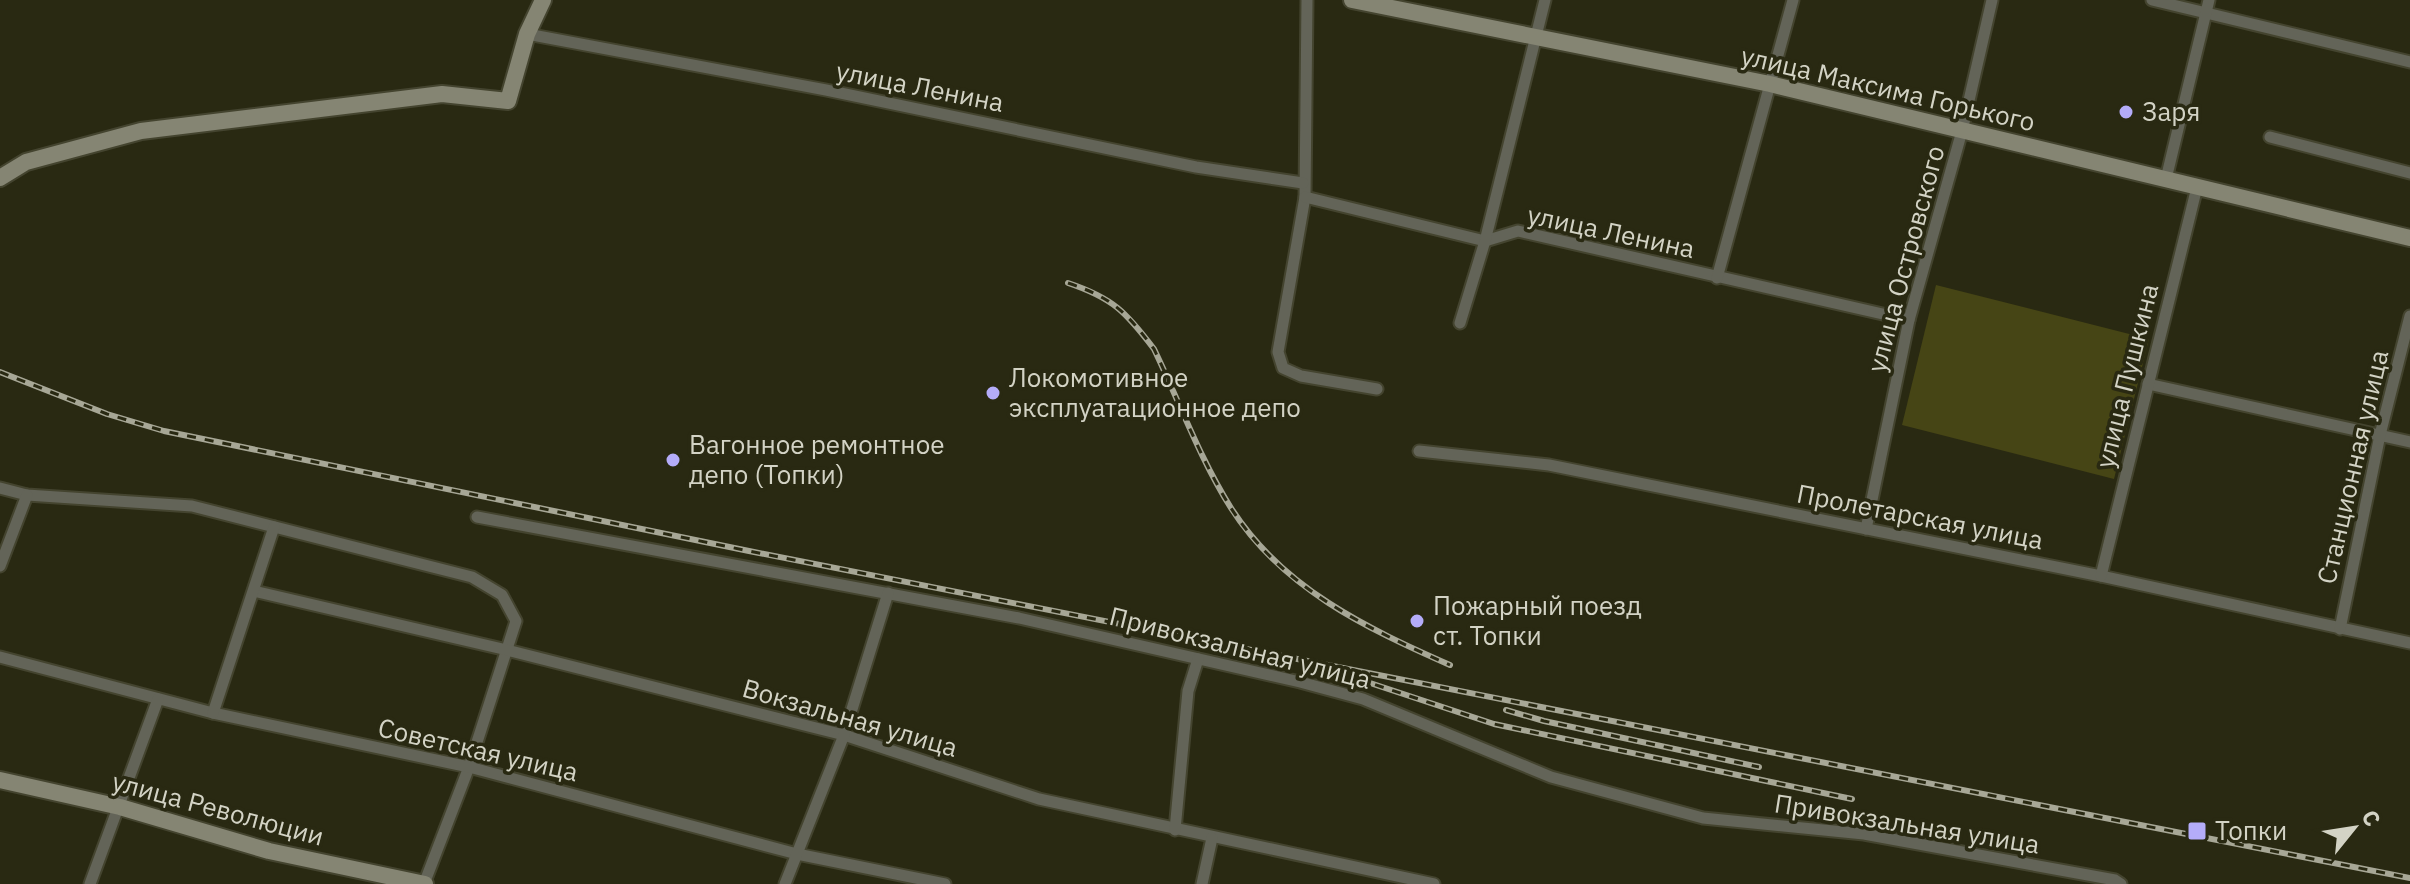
<svg xmlns="http://www.w3.org/2000/svg" width="2410" height="884" viewBox="0 0 2410 884" font-family="'IBM Plex Sans',sans-serif">
<rect width="100%" height="100%" fill="#292912"/>
<polygon fill="#464515" points="1936,285 2149,339 2114,479 1902,425"/>
<g fill="none" stroke-linecap="round" stroke-linejoin="round">
<defs>
<g id="street">
<polyline points="1307,0 1305,197 1278,352 1283,368 1301,376 1377,389"/>
<polyline points="2152,0 2410,62"/>
<polyline points="527,34 826,90 1196,167 1303,183"/>
<polyline points="2270,137 2410,173"/>
<polyline points="2166,179 2209,0"/>
<polyline points="1305,197 1485,241 1518,231 1909,320"/>
<polyline points="1717,278 1793,0"/>
<polyline points="1460,323 1485,241 1545,0"/>
<polyline points="2148,384 2410,442"/>
<polyline points="1419,451 1549,465 2101,576 2410,643"/>
<polyline points="0,488 27,495 192,506 472,577 502,595 516,621 469,767 424,884"/>
<polyline points="477,517 1019,618 1300,682 1363,699 1551,777 1703,818 1864,834 2115,880 2121,884"/>
<polyline points="1866,529 1909,320 1962,131 1992,0"/>
<polyline points="0,566 27,495"/>
<polyline points="2101,576 2197,187"/>
<polyline points="254,591 507,650 844,735 1039,799 1434,884"/>
<polyline points="2340,629 2380,435 2410,316"/>
<polyline points="0,657 213,713 469,767 797,854 945,884"/>
<polyline points="213,713 274,527"/>
<polyline points="1175,830 1188,691 1198,659"/>
<polyline points="90,884 158,699"/>
<polyline points="785,884 844,735 888,593"/>
<polyline points="1202,884 1212,838"/>
</g>
<g id="secondary">
<polyline points="1352,0 1770,84 2410,238"/>
<polyline points="0,178 26,162 141,131 442,94 508,101 527,34 543,0"/>
<polyline points="0,780 120,807 269,851 425,884"/>
</g>
</defs>
<use href="#street" stroke="#44442f" stroke-width="15"/>
<use href="#secondary" stroke="#44442f" stroke-width="20"/>
<use href="#street" stroke="#636458" stroke-width="11"/>
<use href="#secondary" stroke="#858573" stroke-width="16"/>
<defs>
<g id="rail">
<path d="M 1068,283 C 1113,298 1126,312 1154,349 C 1179,401 1200,459 1231,508 C 1282,588 1366,628 1450,665"/>
<polyline points="0,372 107,414 164,431 749,551 2410,878"/>
<polyline points="1358,679 1494,724 1852,799"/>
<polyline points="1506,710 1544,721 1759,767"/>
</g>
</defs>
<use href="#rail" stroke="#a7a796" stroke-width="6"/>
<use href="#rail" stroke="#292912" stroke-width="3" stroke-dasharray="9" stroke-linecap="butt"/>
</g>
<g fill="#b4acf9" stroke="#292912" stroke-width="3">
<circle cx="2126" cy="112" r="8"/>
<circle cx="993" cy="393" r="8"/>
<circle cx="673" cy="460" r="8"/>
<circle cx="1417" cy="621" r="8"/>
<rect x="2187" y="821" width="20" height="20" rx="4"/>
</g>
<g text-anchor="middle" stroke-width="7" stroke-linejoin="round" paint-order="stroke">
<g font-size="26" fill="#d3d3c5" stroke="#292912">
<text transform="translate(920 87) rotate(11)" y="9">улица Ленина</text>
<text transform="translate(1888 89) rotate(13)" y="9">улица Максима Горького</text>
<text transform="translate(1611 232) rotate(12)" y="9">улица Ленина</text>
<text transform="translate(1906 259) rotate(-75)" y="9">улица Островского</text>
<text transform="translate(2127 376) rotate(-76)" y="9">улица Пушкина</text>
<text transform="translate(2353 467) rotate(-77)" y="9">Станционная улица</text>
<text transform="translate(1920 517) rotate(11)" y="9">Пролетарская улица</text>
<text transform="translate(1240 648) rotate(14)" y="9">Привокзальная улица</text>
<text transform="translate(850 718) rotate(16)" y="9">Вокзальная улица</text>
<text transform="translate(478 750) rotate(13)" y="9">Советская улица</text>
<text transform="translate(218 809) rotate(15)" y="9">улица Революции</text>
<text transform="translate(1907 824) rotate(9)" y="9">Привокзальная улица</text>
</g>
<g font-size="26" fill="#d3d3c5" stroke="#292912" text-anchor="start">
<text x="2142" y="121">Заря</text>
<text x="1009" y="387">Локомотивное<tspan x="1009" dy="30">эксплуатационное депо</tspan></text>
<text x="689" y="454">Вагонное ремонтное<tspan x="689" dy="30">депо (Топки)</tspan></text>
<text x="1433" y="615">Пожарный поезд<tspan x="1433" dy="30">ст. Топки</tspan></text>
<text x="2215" y="840">Топки</text>
</g>
</g>
<g transform="translate(2354 828) rotate(60)" stroke="#292912" stroke-width="6" paint-order="stroke">
<path d="M0-6L14 30L0 20L-14 30Z" fill="#d3d3c5"/>
<text y="-12" font-size="22" font-weight="bold" text-anchor="middle" fill="#d3d3c5">С</text>
</g>
</svg>
